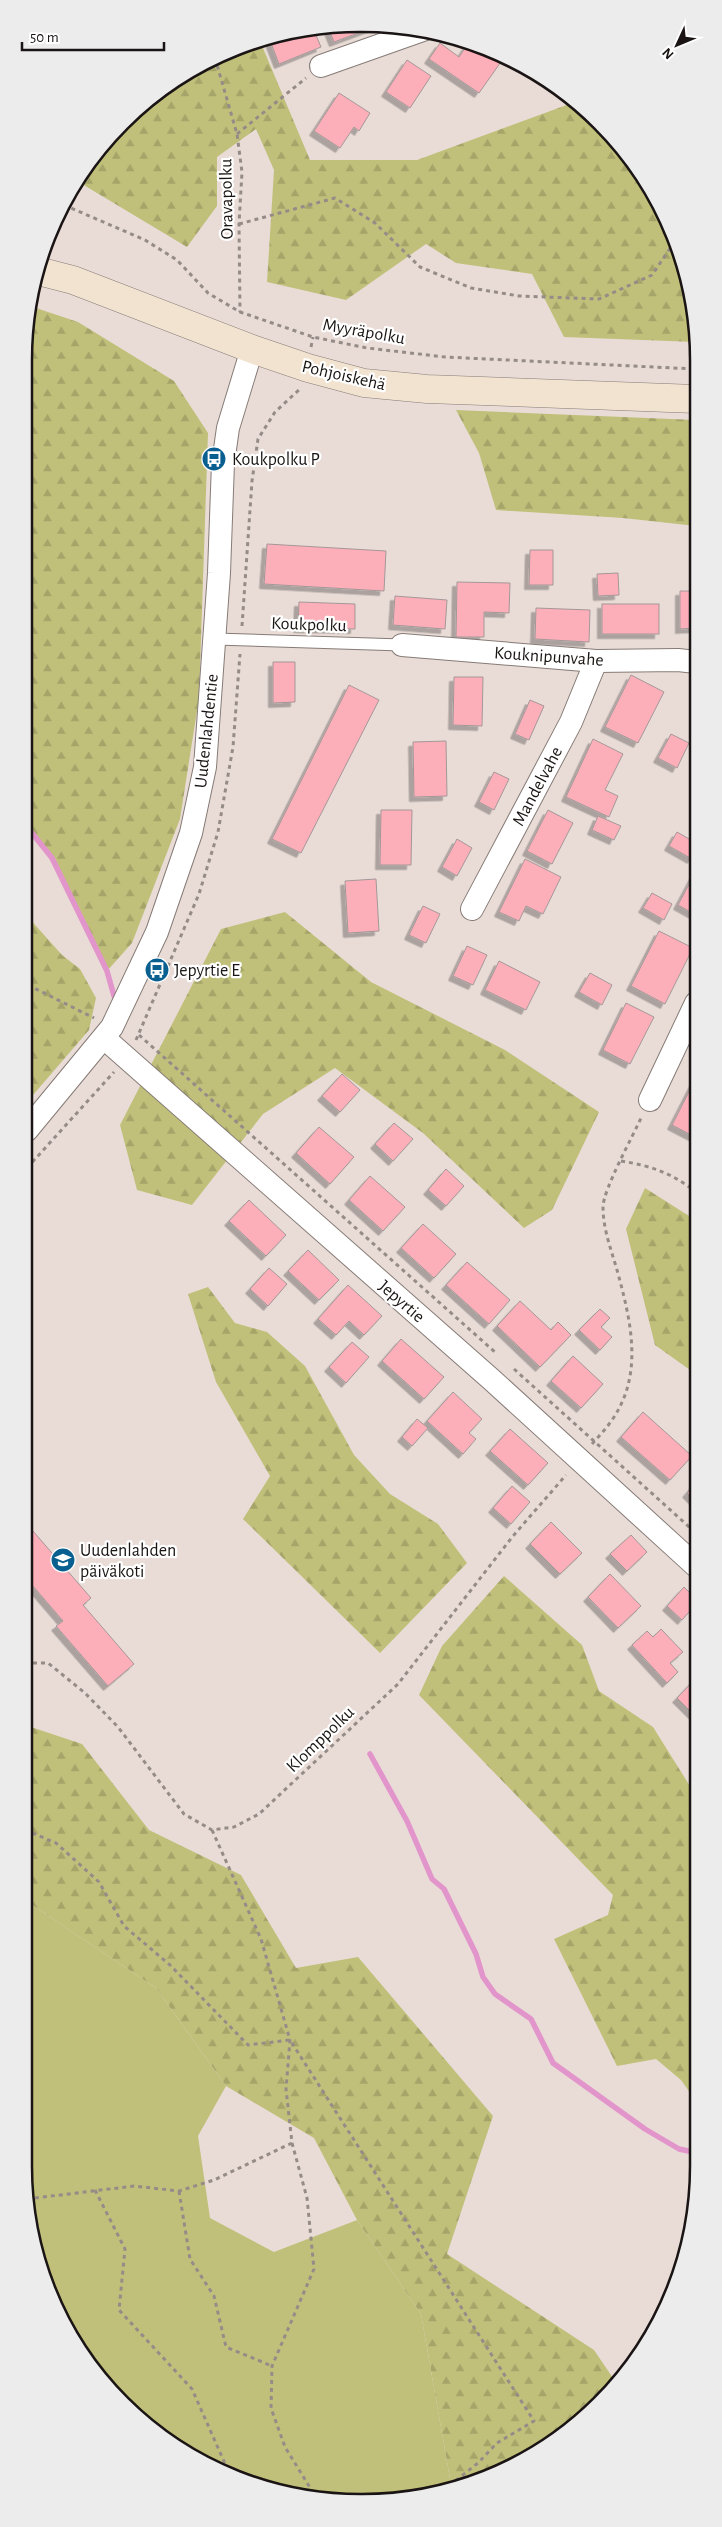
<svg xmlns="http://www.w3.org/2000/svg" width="722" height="2527" viewBox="0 0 722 2527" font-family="'Alegreya Sans',sans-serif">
<defs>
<pattern id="forest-firs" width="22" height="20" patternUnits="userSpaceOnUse" patternTransform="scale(1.25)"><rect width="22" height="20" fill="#c1c07a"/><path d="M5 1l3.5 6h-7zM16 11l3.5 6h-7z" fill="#a5a469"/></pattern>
<filter id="shadow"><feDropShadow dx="-4.5" dy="4.5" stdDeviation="0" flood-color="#0004"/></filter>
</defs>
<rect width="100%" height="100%" fill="#e9dcd7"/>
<polygon fill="#c1c07a" points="25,1900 156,1988 226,2086 198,2136 210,2218 274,2252 357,2220 421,2314 452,2490 339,2503 273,2492 212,2468 156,2434 108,2389 49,2295 30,2232 24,2166"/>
<g fill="url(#forest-firs)">
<path d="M 260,41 L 310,160 L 417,160 L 572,103 L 614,138 L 664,212 L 695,317 L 695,342 L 564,337 L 532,274 L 456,263 L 426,244 L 346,300 L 267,282 L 274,170 L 256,129 L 217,157 L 217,206 L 187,247 L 77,181 C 83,170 92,160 100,150 C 142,99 196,60 260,41 Z"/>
<polygon points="30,306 78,322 174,381 208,433 199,698 180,819 132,943 107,971 52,858 28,828"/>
<polygon points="456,410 696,420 696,526 623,518 496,510 479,453"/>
<polygon points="285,912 371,982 505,1050 599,1112 552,1210 524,1228 423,1133 335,1068 263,1114 192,1205 137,1190 120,1125 221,929"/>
<polygon points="28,917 62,955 80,969 96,998 89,1030 27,1102"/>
<polygon points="645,1188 697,1221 697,1375 655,1345 626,1229"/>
<polygon points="208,1287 235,1323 267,1332 305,1366 354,1455 390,1494 438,1524 467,1563 380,1653 243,1519 270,1476 216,1382 188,1294"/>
<polygon points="504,1576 582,1645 599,1691 653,1727 698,1799 698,2104 681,2080 656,2059 617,2066 554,1939 608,1915 613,1895 419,1695 442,1646"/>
<polygon points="25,1725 82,1744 149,1830 241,1875 296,1968 358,1957 493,2116 447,2254 594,2350 615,2381 566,2434 510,2469 452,2490 421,2314 357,2220 314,2138 226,2086 156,1988 25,1900"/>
</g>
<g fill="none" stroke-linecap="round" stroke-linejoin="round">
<g stroke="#e295ca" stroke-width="5.5">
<polyline points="28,828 52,858 107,971 114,996"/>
<polyline points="370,1754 407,1821 432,1879 444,1889 476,1954 483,1977 495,1994 531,2019 553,2063 645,2129 679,2149 698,2153"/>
</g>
</g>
<g fill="#fdafb9" stroke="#a49798" filter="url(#shadow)">
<polygon points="361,24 377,26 334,42 328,27"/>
<polygon points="313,28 321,47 279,64 269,38 295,30"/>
<polygon points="440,43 459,57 467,45 503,59 479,93 429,59"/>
<polygon points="407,60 431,76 410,108 386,92"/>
<polygon points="339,93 370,113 359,131 354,127 340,148 314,131"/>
<polygon points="267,544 386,551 384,591 264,584"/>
<polygon points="530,550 553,550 553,585 529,585"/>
<polygon points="618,573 619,595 598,596 597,574"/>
<polygon points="457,582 510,583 509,613 484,612 484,637 456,637"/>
<polygon points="680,591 696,591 696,628 680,629"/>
<polygon points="395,596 447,600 445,629 393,625"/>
<polygon points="299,602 355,604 355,629 298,628"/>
<rect x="602" y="604" width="57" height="30"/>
<polygon points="536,608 590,610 589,642 535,639"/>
<polygon points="273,662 295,662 295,702 273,703"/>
<polygon points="631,675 664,692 638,743 605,727"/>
<polygon points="454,677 483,677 482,726 453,725"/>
<polygon points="349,685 379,700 301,853 272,839"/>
<polygon points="530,700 544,706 529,740 515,734"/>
<polygon points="671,734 689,743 677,768 658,758"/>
<polygon points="593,739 623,754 605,790 618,796 609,817 566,797"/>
<polygon points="446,741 447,796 414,797 413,742"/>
<polygon points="494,772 509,779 494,810 479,802"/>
<polygon points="381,810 412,810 411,865 380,865"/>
<polygon points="548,810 573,823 552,864 527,851"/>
<polygon points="598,816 621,826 614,840 592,830"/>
<polygon points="677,832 696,843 696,852 692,859 669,846"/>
<polygon points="457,839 472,848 457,876 442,867"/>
<polygon points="525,859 561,877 543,914 526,906 519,921 499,912"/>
<polygon points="696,871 696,915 678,905"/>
<polygon points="376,879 379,931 348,933 345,881"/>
<polygon points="652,893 672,904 664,920 643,908"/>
<polygon points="423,906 440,914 426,943 409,935"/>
<polygon points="659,931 693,948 665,1004 631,986"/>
<polygon points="467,946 487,955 473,985 453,976"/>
<polygon points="499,961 540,982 526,1010 485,990"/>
<polygon points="590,973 612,985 602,1005 579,992"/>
<polygon points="626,1003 654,1017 630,1064 603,1050"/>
<polygon points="342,1074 360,1090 340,1112 322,1096"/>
<polygon points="697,1076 697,1138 672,1125"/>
<polygon points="394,1123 413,1139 393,1161 375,1144"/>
<polygon points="319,1127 354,1157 330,1184 296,1153"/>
<polygon points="446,1169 464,1186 446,1206 428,1190"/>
<polygon points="370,1176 405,1207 383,1231 349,1200"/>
<polygon points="249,1200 286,1235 266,1256 229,1221"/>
<polygon points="423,1224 456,1254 434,1278 401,1248"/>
<polygon points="308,1250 339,1280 319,1300 288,1271"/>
<polygon points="467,1262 510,1300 489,1324 446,1285"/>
<polygon points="269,1268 287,1284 268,1306 250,1289"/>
<polygon points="348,1285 382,1316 364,1335 349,1321 336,1335 318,1319"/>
<polygon points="520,1301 551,1330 558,1322 571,1335 540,1367 497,1326"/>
<polygon points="600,1309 610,1318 601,1327 612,1337 600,1350 579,1330"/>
<polygon points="401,1339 444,1377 424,1399 382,1361"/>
<polygon points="352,1342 369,1357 346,1383 329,1367"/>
<polygon points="573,1356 603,1384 581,1408 551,1381"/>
<polygon points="453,1392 482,1419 469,1433 476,1439 463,1454 427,1421"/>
<polygon points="643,1412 692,1456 670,1480 621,1437"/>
<polygon points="417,1419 428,1428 412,1446 402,1437"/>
<polygon points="510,1429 548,1463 528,1485 490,1451"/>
<polygon points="697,1481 697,1503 687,1493"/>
<polygon points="512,1486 530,1502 511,1524 493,1508"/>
<polygon points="551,1522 582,1553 560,1574 530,1544"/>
<polygon points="26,1523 91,1598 83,1605 134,1664 108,1686 56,1626 63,1621 26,1578"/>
<polygon points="631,1535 647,1552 627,1571 610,1554"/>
<polygon points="610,1574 641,1606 618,1628 588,1597"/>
<polygon points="684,1587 697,1600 697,1603 682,1620 667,1606"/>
<polygon points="661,1629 683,1652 670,1663 678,1672 667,1683 632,1645 647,1631 653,1637"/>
<polygon points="697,1677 698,1719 677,1698"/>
</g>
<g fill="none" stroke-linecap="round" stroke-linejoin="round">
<defs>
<polyline id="lane" points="215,639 402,645"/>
<g id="street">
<polyline points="321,66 423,30"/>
<polyline points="402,645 596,661 678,660 696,662"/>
<polyline points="472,909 571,722 596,661"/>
<polyline points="104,1038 492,1380 697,1567"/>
<polyline points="650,1100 696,1003"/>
<polyline points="27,1130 112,1027 157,932 191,833 205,767 219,573 223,463 228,428 252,349"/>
</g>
<polyline id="secondary" points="38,271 73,280 252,349 308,368 364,383 427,389 696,399"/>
</defs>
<use href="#lane" stroke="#867b76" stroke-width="13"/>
<use href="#street" stroke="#867b76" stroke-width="24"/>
<use href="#secondary" stroke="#867b76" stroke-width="29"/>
<g stroke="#958c88" stroke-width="3" stroke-dasharray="4 4" stroke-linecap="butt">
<polyline points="215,58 237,134 242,172 239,224 240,312"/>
<polyline points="237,134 306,78"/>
<polyline points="64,205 145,240 177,260 208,293 240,312 313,337 367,348 445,357 695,369"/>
<polyline points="239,224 335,198 375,223 420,267 471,288 519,296 599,299 652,275 673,244"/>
<polyline points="311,347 313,337"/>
<polyline points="242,626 252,481 258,439 275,412 301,388"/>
<polyline points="28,985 94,1018"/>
<polyline points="139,1035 496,1353"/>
<polyline points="136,1040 199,894 218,832 233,747 240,654"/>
<path d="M 621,1161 C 652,1166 672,1173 697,1193"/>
<polyline points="27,1168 114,1072"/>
<polyline points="514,1369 697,1534"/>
<path d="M 592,1444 C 599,1436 606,1429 612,1420 C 644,1374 631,1321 617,1270 C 611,1249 603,1229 603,1207 C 603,1190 634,1134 642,1116"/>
<polyline points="25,1663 48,1663 85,1693 118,1727 184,1814 212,1830 234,1827 259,1814 398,1684 513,1536 566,1475"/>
<polyline points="25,1830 56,1843 99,1882 124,1926 170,1965 248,2045 290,2040 534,2421 497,2443 478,2463 440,2493"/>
<polyline points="212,1830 261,1939 290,2040 286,2089 292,2143 307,2198 314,2269 272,2366 271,2408 285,2447 317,2499"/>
<polyline points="95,2190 125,2249 119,2310 192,2389 230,2475"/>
<polyline points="179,2191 190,2259 214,2296 226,2347 272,2366"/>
<polyline points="27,2199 134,2186 179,2191 214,2180 292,2143"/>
</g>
<use href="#lane" stroke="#fff" stroke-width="11"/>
<use href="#street" stroke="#fff" stroke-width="22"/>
<use href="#secondary" stroke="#f1e3d0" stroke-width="28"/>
</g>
<defs>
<symbol id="bus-disc" viewBox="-11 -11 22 22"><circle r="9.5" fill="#095f90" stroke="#fff"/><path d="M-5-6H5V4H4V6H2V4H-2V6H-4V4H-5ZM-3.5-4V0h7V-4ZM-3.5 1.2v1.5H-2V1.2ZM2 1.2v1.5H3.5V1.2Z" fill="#fff"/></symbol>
<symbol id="school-disc" viewBox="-11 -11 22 22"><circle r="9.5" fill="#095f90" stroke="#fff"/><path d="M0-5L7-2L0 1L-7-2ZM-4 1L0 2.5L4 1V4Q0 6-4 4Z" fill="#fff"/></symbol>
</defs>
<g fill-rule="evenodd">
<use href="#bus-disc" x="200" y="445" width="28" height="28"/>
<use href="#bus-disc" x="143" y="956" width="28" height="28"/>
<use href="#school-disc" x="49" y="1546" width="28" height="28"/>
</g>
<g text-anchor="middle" stroke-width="4.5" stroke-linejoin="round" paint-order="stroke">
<g font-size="18" fill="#1a1514" stroke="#fff">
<text transform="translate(226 199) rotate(-91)" y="6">Oravapolku</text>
<text transform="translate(364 331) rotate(10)" y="6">Myyräpolku</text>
<text transform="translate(344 375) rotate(13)" y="6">Pohjoiskehä</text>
<text transform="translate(309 624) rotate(2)" y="6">Koukpolku</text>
<text transform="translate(549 656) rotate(4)" y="6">Kouknipunvahe</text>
<text transform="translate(206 731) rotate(-84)" y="6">Uudenlahdentie</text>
<text transform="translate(537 786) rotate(-62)" y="6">Mandelvahe</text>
<text transform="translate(402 1301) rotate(41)" y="6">Jepyrtie</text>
<text transform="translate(320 1739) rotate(-44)" y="6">Klomppolku</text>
</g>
<g font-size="18" fill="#1a1514" stroke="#fff" text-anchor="start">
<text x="232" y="465">Koukpolku P</text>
<text x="174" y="976">Jepyrtie E</text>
<text x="80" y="1556">Uudenlahden<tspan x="80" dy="21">päiväkoti</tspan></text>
</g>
</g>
<path d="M0 0H722V2527H0ZM360 32H362A328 328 0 0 1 690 360V2166A328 328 0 0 1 362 2494H360A328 328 0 0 1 32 2166V360A328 328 0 0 1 360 32Z" fill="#edecec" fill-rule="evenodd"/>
<path fill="none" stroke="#1a1514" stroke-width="2.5" d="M360 32H362A328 328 0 0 1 690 360V2166A328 328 0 0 1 362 2494H360A328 328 0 0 1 32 2166V360A328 328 0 0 1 360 32Z"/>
<g transform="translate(677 45) rotate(226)" stroke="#ffffff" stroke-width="4" paint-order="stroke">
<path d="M0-4L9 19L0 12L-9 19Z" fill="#1a1514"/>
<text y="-8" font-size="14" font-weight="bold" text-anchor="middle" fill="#1a1514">N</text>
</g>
<path d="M22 42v8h142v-8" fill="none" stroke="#1a1514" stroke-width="2.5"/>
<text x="30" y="42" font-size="15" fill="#1a1514" stroke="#ffffff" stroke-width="4" paint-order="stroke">50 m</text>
</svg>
